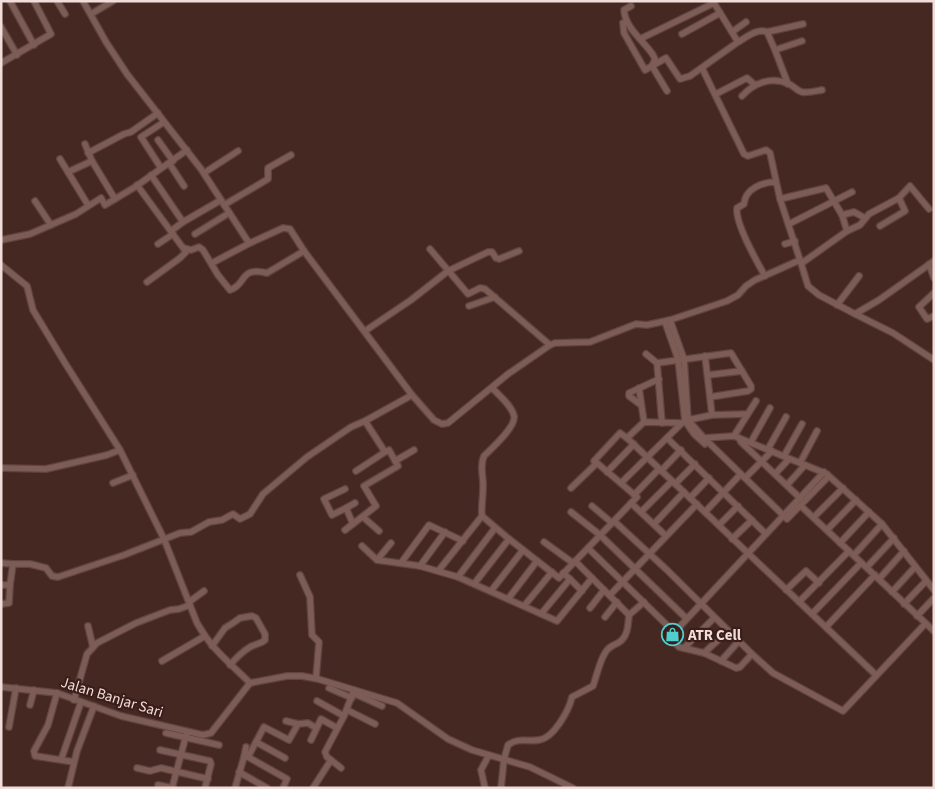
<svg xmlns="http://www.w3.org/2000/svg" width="935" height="789" viewBox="0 0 935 789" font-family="'Source Sans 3',sans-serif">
<rect width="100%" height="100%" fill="#462823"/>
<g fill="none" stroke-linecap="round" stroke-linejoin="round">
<defs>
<g id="minor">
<polyline points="10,1 34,45"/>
<polyline points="57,1 65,14"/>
<polyline points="83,1 106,42 127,74 201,169 247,240 250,243 283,228 290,229 304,251 412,395 434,420 442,424 448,423 508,374 550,345 555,343 590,342 636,324 647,325 670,320 727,301 738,295 746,286 755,280 800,260 808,286 819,295 855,314 879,300 934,261"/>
<path d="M 631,6 L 624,10 C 625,28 644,41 653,55 L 655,59 L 652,66 L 667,91"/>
<polyline points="91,14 113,1"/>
<polyline points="623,23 624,33 645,70 666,58 680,79 690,76 738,42"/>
<polyline points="1,27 17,55"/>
<polyline points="732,32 746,22"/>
<polyline points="767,32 803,24"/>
<polyline points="682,34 720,13"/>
<path d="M 640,39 L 714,3 L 738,42 C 747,37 757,28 767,32 L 775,50 L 802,41"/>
<polyline points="775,50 788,84"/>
<polyline points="1,63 51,34 34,1"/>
<polyline points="702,68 744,154 748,156 766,150 770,153 780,199 800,260"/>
<polyline points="716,94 747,78 755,85"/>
<path d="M 742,96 C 754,83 771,76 789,84 C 794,86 797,91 802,92 C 808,93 816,91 822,90"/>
<polyline points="158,140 173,161"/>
<polyline points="85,144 92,161 115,199"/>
<polyline points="88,153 124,134 131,132 158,113"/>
<polyline points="60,159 88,205"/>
<polyline points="169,163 184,186"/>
<polyline points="161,168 141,137 164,122"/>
<polyline points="68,172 92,161"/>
<polyline points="204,173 238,151"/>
<polyline points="151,175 183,222"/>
<polyline points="137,185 186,252 180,258 147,282"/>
<polyline points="780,199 826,188 842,215 847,231 802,263"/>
<polyline points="35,201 51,225"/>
<polyline points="224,205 268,179 268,168 291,155"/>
<polyline points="842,215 854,212 865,218"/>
<polyline points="789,224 852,192"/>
<polyline points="880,226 905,211 899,198"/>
<polyline points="171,231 183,222 221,200"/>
<polyline points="847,231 860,225 869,214 899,198 910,186 929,209"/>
<polyline points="195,234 229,213"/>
<polyline points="1,240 30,234 76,214 101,198 105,205 135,187 187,150"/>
<polyline points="158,244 173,234"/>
<polyline points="785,244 795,241"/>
<path d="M 184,248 L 191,250 L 199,247 L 203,250 L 218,275 L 230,290 C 247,285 239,266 267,273 L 304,251"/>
<polyline points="430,249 468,294 480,288 485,289 550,345"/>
<polyline points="212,263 250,243"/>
<polyline points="929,264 934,278"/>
<path d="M 1,265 L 27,286 L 33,310 L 65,363 L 120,450 L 164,539 L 197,623 C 212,650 229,662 250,683"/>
<path d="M 765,276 C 757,262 735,223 737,208 L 744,204 C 745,189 762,182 776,182"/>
<polyline points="934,293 919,307 927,319 934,316"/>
<polyline points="837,305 859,276"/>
<polyline points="469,306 495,297"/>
<polyline points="855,314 893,333 934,360"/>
<polyline points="670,320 684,359 688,420 712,415 747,414"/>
<polyline points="665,322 678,359 685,421 694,434 705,444"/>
<polyline points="365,331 411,300 448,271 488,252 492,252 496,258 499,259 519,251"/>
<polyline points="646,354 657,363 662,423"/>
<polyline points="705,356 712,415"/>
<polyline points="657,363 731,353 751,386 751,389 748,391 710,397"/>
<polyline points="708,375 742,371"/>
<polyline points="639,388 644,422"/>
<polyline points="641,405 629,396 629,393 659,379"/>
<polyline points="734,436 756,401"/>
<polyline points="627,438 876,675"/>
<polyline points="667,438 766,534"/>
<polyline points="704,438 734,436 827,474"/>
<polyline points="739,438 741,442 800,498"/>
<polyline points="751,442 770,408"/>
<polyline points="768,449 786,417"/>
<polyline points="784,456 802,424"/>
<polyline points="395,461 414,450"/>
<polyline points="800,463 817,431"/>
<polyline points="1,468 46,469 107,455 120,450"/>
<polyline points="356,471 385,452 365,421"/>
<polyline points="661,471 681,450"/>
<polyline points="607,472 634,444"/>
<polyline points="775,474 789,459"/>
<polyline points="745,478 772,451"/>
<polyline points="113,483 133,475"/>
<polyline points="621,483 682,423"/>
<polyline points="675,484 695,464"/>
<polyline points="787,485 805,465"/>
<polyline points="571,488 597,463 594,461 620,433 627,438 644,422 682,423 688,420 704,438 787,519 829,476 882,524 934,590"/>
<polyline points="345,489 324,499 332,515 346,508 353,524"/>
<polyline points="634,495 659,469"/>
<polyline points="690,498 709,478"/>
<polyline points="631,503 665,535"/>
<polyline points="592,506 612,523"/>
<polyline points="801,506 934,631"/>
<polyline points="346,508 355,503"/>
<polyline points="571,512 600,535 686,618"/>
<polyline points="641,512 672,481"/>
<polyline points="705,512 738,477"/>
<polyline points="482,516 509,539 559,578 637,497 597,463"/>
<polyline points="363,517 379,531"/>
<polyline points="814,517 843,488"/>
<polyline points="614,521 667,570 752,654 773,673 843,711 925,624"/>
<polyline points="654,524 684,492"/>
<polyline points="719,525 738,506"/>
<polyline points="345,530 376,506 364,486 398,466 389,450 385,452"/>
<polyline points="827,530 856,500"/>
<polyline points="732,539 752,520"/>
<polyline points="544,542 573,563"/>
<polyline points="840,543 869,512"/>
<polyline points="362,546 377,560 420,566 458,577 557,621 592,578"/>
<polyline points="588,548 674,632"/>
<polyline points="854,555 882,524"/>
<polyline points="377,560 391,543"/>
<polyline points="1,563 13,564 10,585 9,603 1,604"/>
<polyline points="401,563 429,525 463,541"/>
<polyline points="13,564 30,564 46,568 52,576 58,577 124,555 180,533 191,532 209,522 222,520 233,514 240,519 250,514 263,494 307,457 351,427 365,421 412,395"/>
<polyline points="420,566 445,532"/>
<polyline points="867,567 894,538"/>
<path d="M 439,570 L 482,516 C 481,506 483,498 483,488 C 484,477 479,467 484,456 C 492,448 516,427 514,416 C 512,406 499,395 492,388"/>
<polyline points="300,575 310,597 312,635 319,642 316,678"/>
<polyline points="458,577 495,528"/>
<polyline points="570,579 582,591"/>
<polyline points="879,579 904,551"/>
<polyline points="474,584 509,539"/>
<polyline points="1,585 10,585"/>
<polyline points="786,590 806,571 819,583"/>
<polyline points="491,591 523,550"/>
<polyline points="892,592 915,567"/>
<polyline points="610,595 697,504"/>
<polyline points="508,599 537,561"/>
<polyline points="189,602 204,591"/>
<polyline points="799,602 849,551"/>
<polyline points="904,604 926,581"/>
<polyline points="524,606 552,572"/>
<polyline points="590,608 604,590"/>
<polyline points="541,614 570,579 563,573"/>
<polyline points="812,614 861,563"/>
<polyline points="629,615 644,602"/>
<polyline points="917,616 934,598"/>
<polyline points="605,617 617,602"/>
<polyline points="88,626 93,647"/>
<polyline points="826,627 875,575"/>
<path d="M 212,646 L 225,628 L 233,623 L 240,618 L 252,616 L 256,618 L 265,634 L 265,640 C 261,644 255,644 250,647 C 242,652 236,658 230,665"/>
<polyline points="684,648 714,618"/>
<polyline points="704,653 728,631"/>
<polyline points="752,654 740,667 736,668 704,653 679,647 670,637 824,472"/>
<polyline points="162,661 205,636"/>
<polyline points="721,661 739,641"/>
<polyline points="250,683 287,676 302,676 318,679 397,703 448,739 472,750 530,767 573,788"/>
<polyline points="1,687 57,693 121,716 203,735 211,733 250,683"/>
<polyline points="329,688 352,698"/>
<polyline points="57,693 48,725 34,751 35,756 74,762"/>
<polyline points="353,693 382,706"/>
<polyline points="74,700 87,654 97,643 136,623 170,610 179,609 190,605"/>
<polyline points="317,701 344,716"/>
<polyline points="30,705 34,690"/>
<polyline points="347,710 375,724"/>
<polyline points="286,721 298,724"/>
<polyline points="9,727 16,688"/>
<polyline points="166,733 219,745"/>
<polyline points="311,740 321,719 337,728"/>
<polyline points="256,742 285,758"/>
<polyline points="160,750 210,761 211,764 205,788"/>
<polyline points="62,757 81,702"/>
<polyline points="244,757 246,747"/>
<polyline points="248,757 287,779 283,788"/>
<polyline points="331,760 341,768"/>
<polyline points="137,768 150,771 161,768 208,779"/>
<polyline points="239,772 267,788"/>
<polyline points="158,785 173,788"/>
<polyline points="68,788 77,751 94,706"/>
<polyline points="172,788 187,732"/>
<polyline points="235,788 244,757 248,757 264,727 289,740 298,724 308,723 316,728"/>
<polyline points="313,788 331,760 327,757 325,752 344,716 354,690"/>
<polyline points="485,788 481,770 489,755"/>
<path d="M 501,788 L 504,759 L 508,745 C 519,737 528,742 539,740 C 554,738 569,710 572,697 L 593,686 C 597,675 599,663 605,653 C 608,647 612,646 618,643 C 628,637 628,626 629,615 L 575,561"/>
</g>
</defs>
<use href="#minor" stroke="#5e4541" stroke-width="8"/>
<use href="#minor" stroke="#7d5c55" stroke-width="5.5"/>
</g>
<defs>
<symbol id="shop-ring" viewBox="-11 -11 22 22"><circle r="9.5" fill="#3b1e19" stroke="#52cdcd" stroke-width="1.5"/><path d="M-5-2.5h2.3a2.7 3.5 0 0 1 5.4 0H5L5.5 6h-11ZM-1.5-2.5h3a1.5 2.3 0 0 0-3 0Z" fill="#52cdcd"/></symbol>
</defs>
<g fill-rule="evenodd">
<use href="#shop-ring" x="660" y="622" width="25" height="25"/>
</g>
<g text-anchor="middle" stroke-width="4.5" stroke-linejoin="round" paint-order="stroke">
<g font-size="15" font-weight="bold" fill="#f1ddd9" stroke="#3b1e19" text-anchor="start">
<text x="688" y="640">ATR Cell</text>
</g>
<g font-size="15" fill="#f1ddd9" stroke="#3b1e19">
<text transform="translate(112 697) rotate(17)" y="5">Jalan Banjar Sari</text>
</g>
</g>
<rect width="935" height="789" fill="none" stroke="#f1ddd9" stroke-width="5"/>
</svg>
